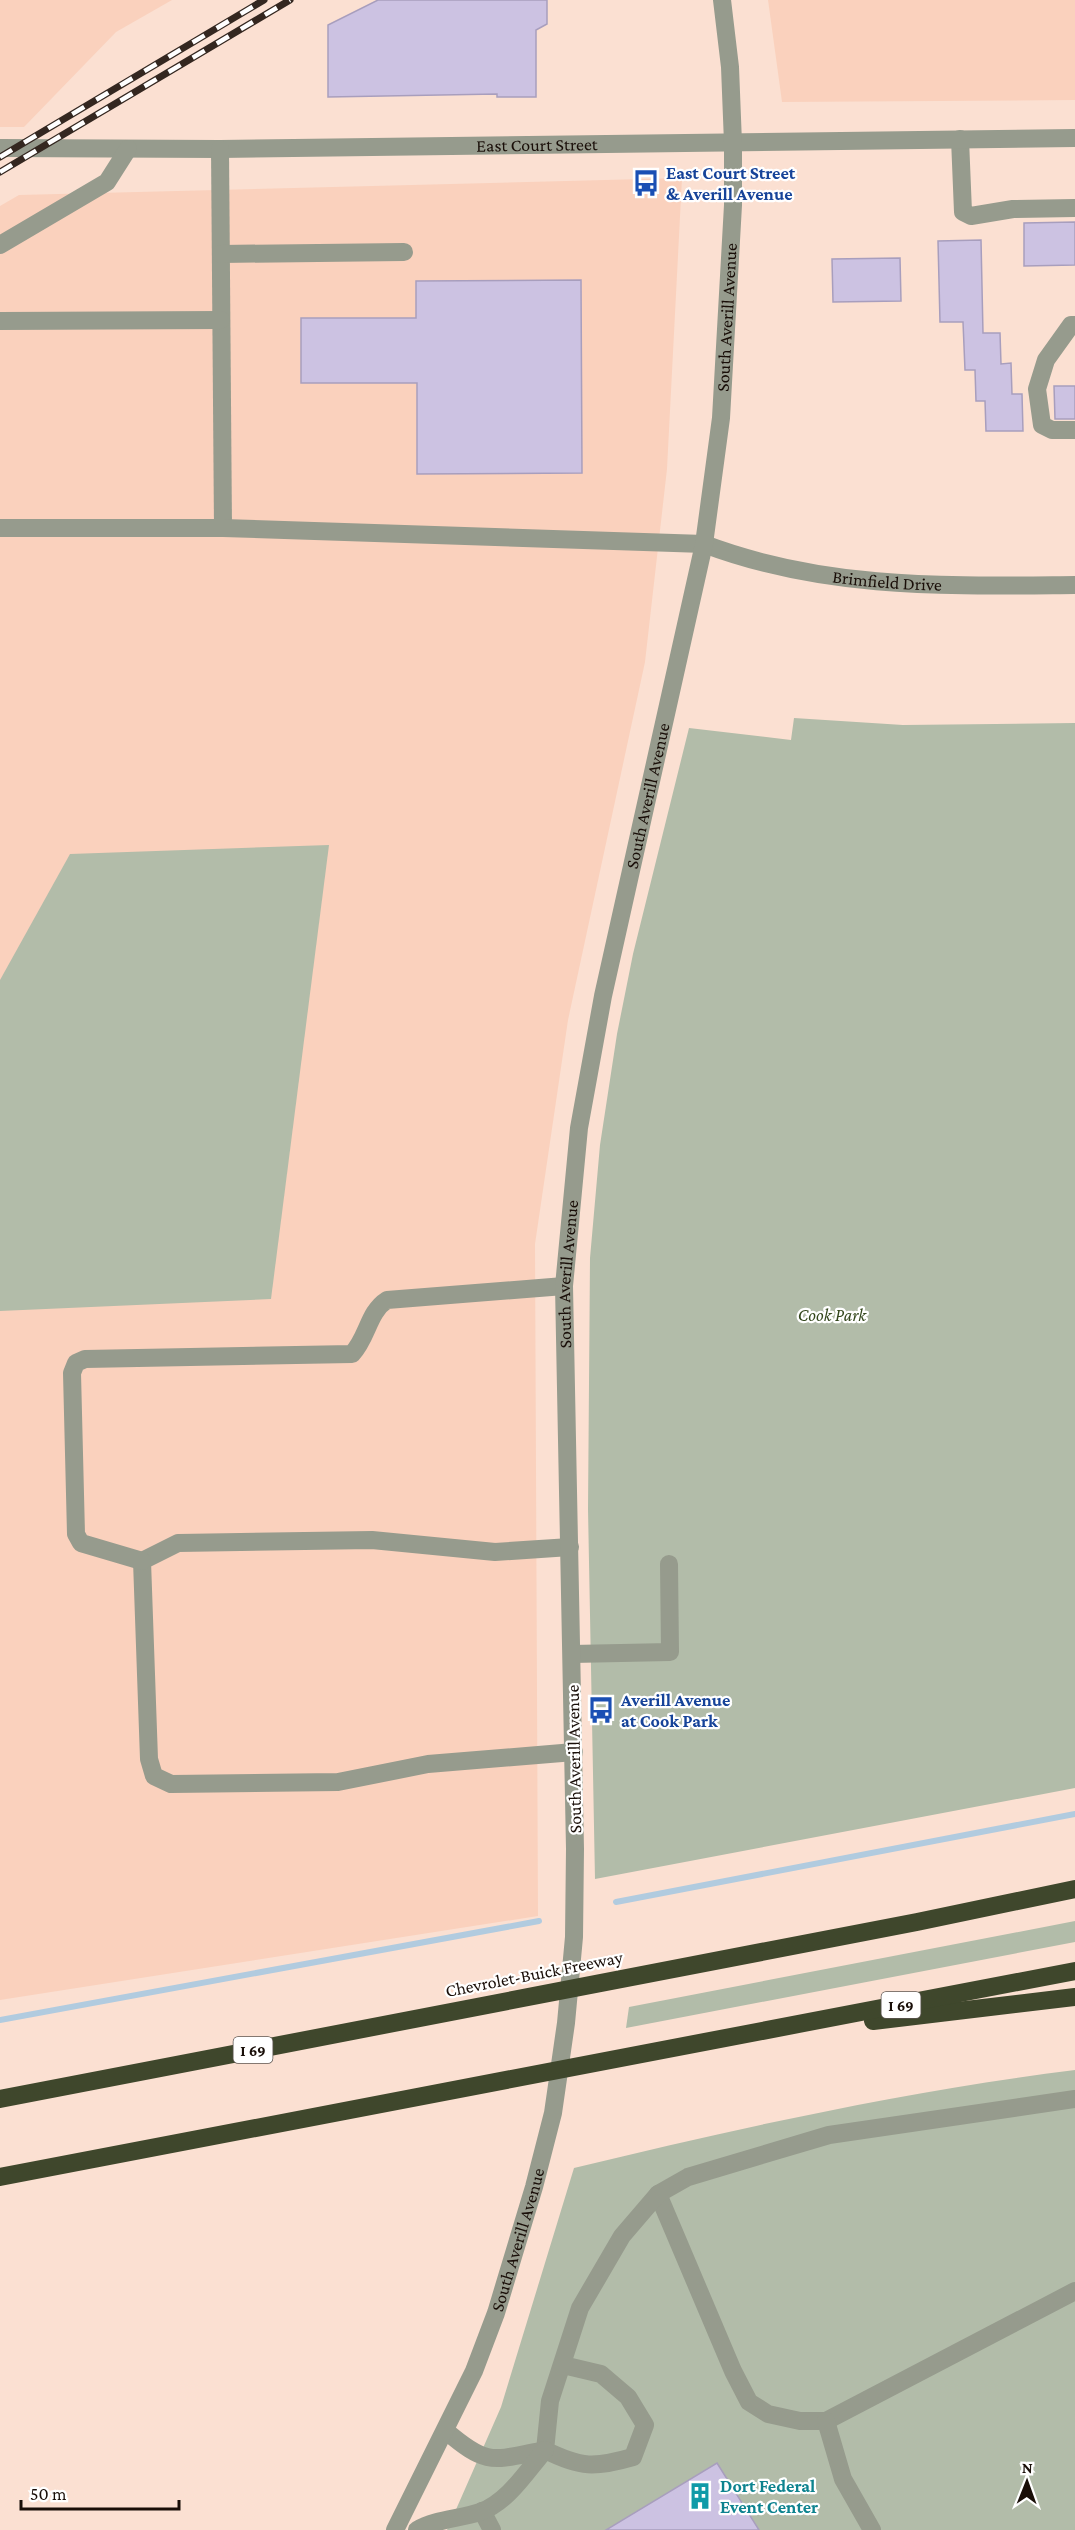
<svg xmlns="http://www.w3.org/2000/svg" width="1075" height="2530" viewBox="0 0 1075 2530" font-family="'Crimson Pro',serif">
<rect width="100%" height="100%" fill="#fbe0d2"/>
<g fill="#fad1bd">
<polygon points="0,0 172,0 116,32 24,127 0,127"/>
<polygon points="768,0 1075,0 1075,100 782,102"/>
<polygon points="682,178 667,469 645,662 568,1020 535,1244 538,1916 0,2000 0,206 19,195"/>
</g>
<g fill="#b2bca9">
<polygon points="794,718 903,725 1075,723 1075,1788 595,1879 588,1509 590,1258 600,1145 617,1034 633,954 689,728 791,740"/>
<polygon points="329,845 271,1299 0,1311 0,980 70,854"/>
<polygon points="1075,1921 1075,1942 626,2028 629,2007"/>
<path d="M 1075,2070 L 1075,2530 L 447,2530 L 501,2407 L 574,2168 C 739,2128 906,2091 1075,2070 Z"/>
</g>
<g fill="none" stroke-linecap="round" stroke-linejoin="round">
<g stroke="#b1cbdf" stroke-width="6">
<polyline points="616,1902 1075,1814"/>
<polyline points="0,2020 539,1921"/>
</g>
</g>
<g fill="#ccc2e2" stroke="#a89ebd" stroke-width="1.5">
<polygon points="378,0 547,0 547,24 536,30 536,97 497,97 497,94 328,97 328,25"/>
<polygon points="1075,222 1075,265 1024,266 1024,223"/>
<polygon points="981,240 983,333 1000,333 1001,364 1011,363 1012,394 1022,394 1023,431 986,431 985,401 976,401 975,370 965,370 963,322 940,322 938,241"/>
<polygon points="900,258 901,301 833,302 832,259"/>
<polygon points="581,280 582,473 417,474 417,383 301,383 301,318 416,318 416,281"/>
<polygon points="1054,386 1075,386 1075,419 1055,419"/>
<polygon points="717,2463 759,2530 606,2530"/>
</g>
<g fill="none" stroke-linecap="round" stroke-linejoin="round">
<g stroke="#969b8d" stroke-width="18">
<polyline points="960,139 963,212 971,216 1013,209 1075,208"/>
<path id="s1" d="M 0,148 L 220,149 L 1075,138"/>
<polyline points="220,149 223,528"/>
<polyline points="0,245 107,182 128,149"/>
<polyline points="221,254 404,252"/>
<polyline points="0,321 221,320"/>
<polyline points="1075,325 1071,325 1046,360 1037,389 1042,425 1052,430 1075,430"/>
<path id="s2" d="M 0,528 L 223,528 L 704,544 C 826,590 947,586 1075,585"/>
<polyline points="570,1547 495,1552 372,1540 178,1543 142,1561 149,1759 154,1776 171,1784 338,1782 428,1764 574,1752"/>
<path d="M 142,1561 L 81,1543 L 76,1534 L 72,1373 L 76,1363 L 85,1359 L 352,1354 C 368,1337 368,1312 387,1300 L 564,1286"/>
<polyline points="572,1654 670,1652 669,1564"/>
<polyline points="658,2194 733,2371 749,2402 768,2414 800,2421 826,2421 1075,2291"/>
<path d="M 563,2365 L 601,2374 L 628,2397 L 645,2425 L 633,2457 C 595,2468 581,2468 545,2450 L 550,2401 L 580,2308 L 622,2236 L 658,2194 L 688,2177 L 829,2135 L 1075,2099"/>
<polyline points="826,2421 843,2479 872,2530"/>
<path d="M 446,2431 C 488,2467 493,2460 545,2450"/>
<polyline points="482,2511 492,2530"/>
<path id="s3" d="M 395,2530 L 474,2371 L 496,2313 L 534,2187 L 553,2113 L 566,2023 L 574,1937 L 575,1849 L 564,1286 L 579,1128 L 603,996 L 704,544 L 721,418 L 733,205 L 733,143 L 730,67 L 722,0"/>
<path d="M 417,2530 C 436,2519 459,2519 480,2512 C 508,2502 526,2472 545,2450"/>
</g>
<g stroke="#3f472c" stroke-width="18">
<polyline points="873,2021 1075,1997"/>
<polyline points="0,2099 917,1922 1075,1889"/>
<polyline points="0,2177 1075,1971"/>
</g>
<defs>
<g id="rail">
<polyline points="0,157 264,0"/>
<polyline points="0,172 290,0"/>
</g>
</defs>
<use href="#rail" stroke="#342720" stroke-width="7"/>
<use href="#rail" stroke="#fff" stroke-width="4.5" stroke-dasharray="14" stroke-linecap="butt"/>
</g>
<defs>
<symbol id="bus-bare" viewBox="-9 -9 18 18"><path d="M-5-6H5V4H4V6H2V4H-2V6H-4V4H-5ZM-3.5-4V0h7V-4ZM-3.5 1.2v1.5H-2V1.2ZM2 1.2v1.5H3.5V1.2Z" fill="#1a4fb4" stroke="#fff" stroke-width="2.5" paint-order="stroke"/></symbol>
<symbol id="building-bare" viewBox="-9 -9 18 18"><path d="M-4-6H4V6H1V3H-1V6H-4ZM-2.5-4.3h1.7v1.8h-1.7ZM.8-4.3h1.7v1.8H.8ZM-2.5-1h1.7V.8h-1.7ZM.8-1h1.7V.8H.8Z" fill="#0f9aa8" stroke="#fff" stroke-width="2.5" paint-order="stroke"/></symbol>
</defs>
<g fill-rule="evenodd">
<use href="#bus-bare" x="627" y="164" width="38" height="38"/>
<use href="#bus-bare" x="582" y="1691" width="38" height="38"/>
<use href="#building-bare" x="681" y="2477" width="38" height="38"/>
</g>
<g text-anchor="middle" stroke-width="4.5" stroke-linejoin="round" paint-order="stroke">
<g fill="#fff" stroke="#5e5652" stroke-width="1.5">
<rect x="881.5" y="1992" width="39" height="26" rx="4.5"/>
<rect x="233.5" y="2037" width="39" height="26" rx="4.5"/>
</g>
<g font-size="16" font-weight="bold" fill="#190e08">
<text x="901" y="2011">I 69</text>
<text x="253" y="2056">I 69</text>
</g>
<g font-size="18" fill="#190e08" stroke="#fff">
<text dy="6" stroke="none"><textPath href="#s1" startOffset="537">East Court Street</textPath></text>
<text dy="6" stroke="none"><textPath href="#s3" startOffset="2260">South Averill Avenue</textPath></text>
<text dy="6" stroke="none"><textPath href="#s2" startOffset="892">Brimfield Drive</textPath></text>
<text dy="6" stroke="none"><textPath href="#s3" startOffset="1774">South Averill Avenue</textPath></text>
<text dy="6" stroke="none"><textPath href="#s3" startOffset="1288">South Averill Avenue</textPath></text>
<text transform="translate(574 1759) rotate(-91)" y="6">South Averill Avenue</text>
<text transform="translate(534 1974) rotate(-11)" y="6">Chevrolet-Buick Freeway</text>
<text dy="6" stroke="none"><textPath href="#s3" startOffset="316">South Averill Avenue</textPath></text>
</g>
<g font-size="18" font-weight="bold" fill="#164399" stroke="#fff" text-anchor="start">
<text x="666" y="179">East Court Street<tspan x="666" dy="21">&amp; Averill Avenue</tspan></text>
<text x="621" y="1706">Averill Avenue<tspan x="621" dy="21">at Cook Park</tspan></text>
</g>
<g font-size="18" font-style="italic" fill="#33471c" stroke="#fff">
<text x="832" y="1321">Cook Park</text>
</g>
<g font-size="18" font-weight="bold" fill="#0d838f" stroke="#fff" text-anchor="start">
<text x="720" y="2492">Dort Federal<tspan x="720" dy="21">Event Center</tspan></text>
</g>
</g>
<g transform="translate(1027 2482) rotate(1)" stroke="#ffffff" stroke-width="4.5" paint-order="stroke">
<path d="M0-4.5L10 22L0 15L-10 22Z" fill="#190e08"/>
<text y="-9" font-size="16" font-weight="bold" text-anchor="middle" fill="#190e08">N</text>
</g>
<path d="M21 2500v9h158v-9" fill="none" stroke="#190e08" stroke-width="3"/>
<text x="30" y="2500" font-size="18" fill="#190e08" stroke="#ffffff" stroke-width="4.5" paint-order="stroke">50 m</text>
</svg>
